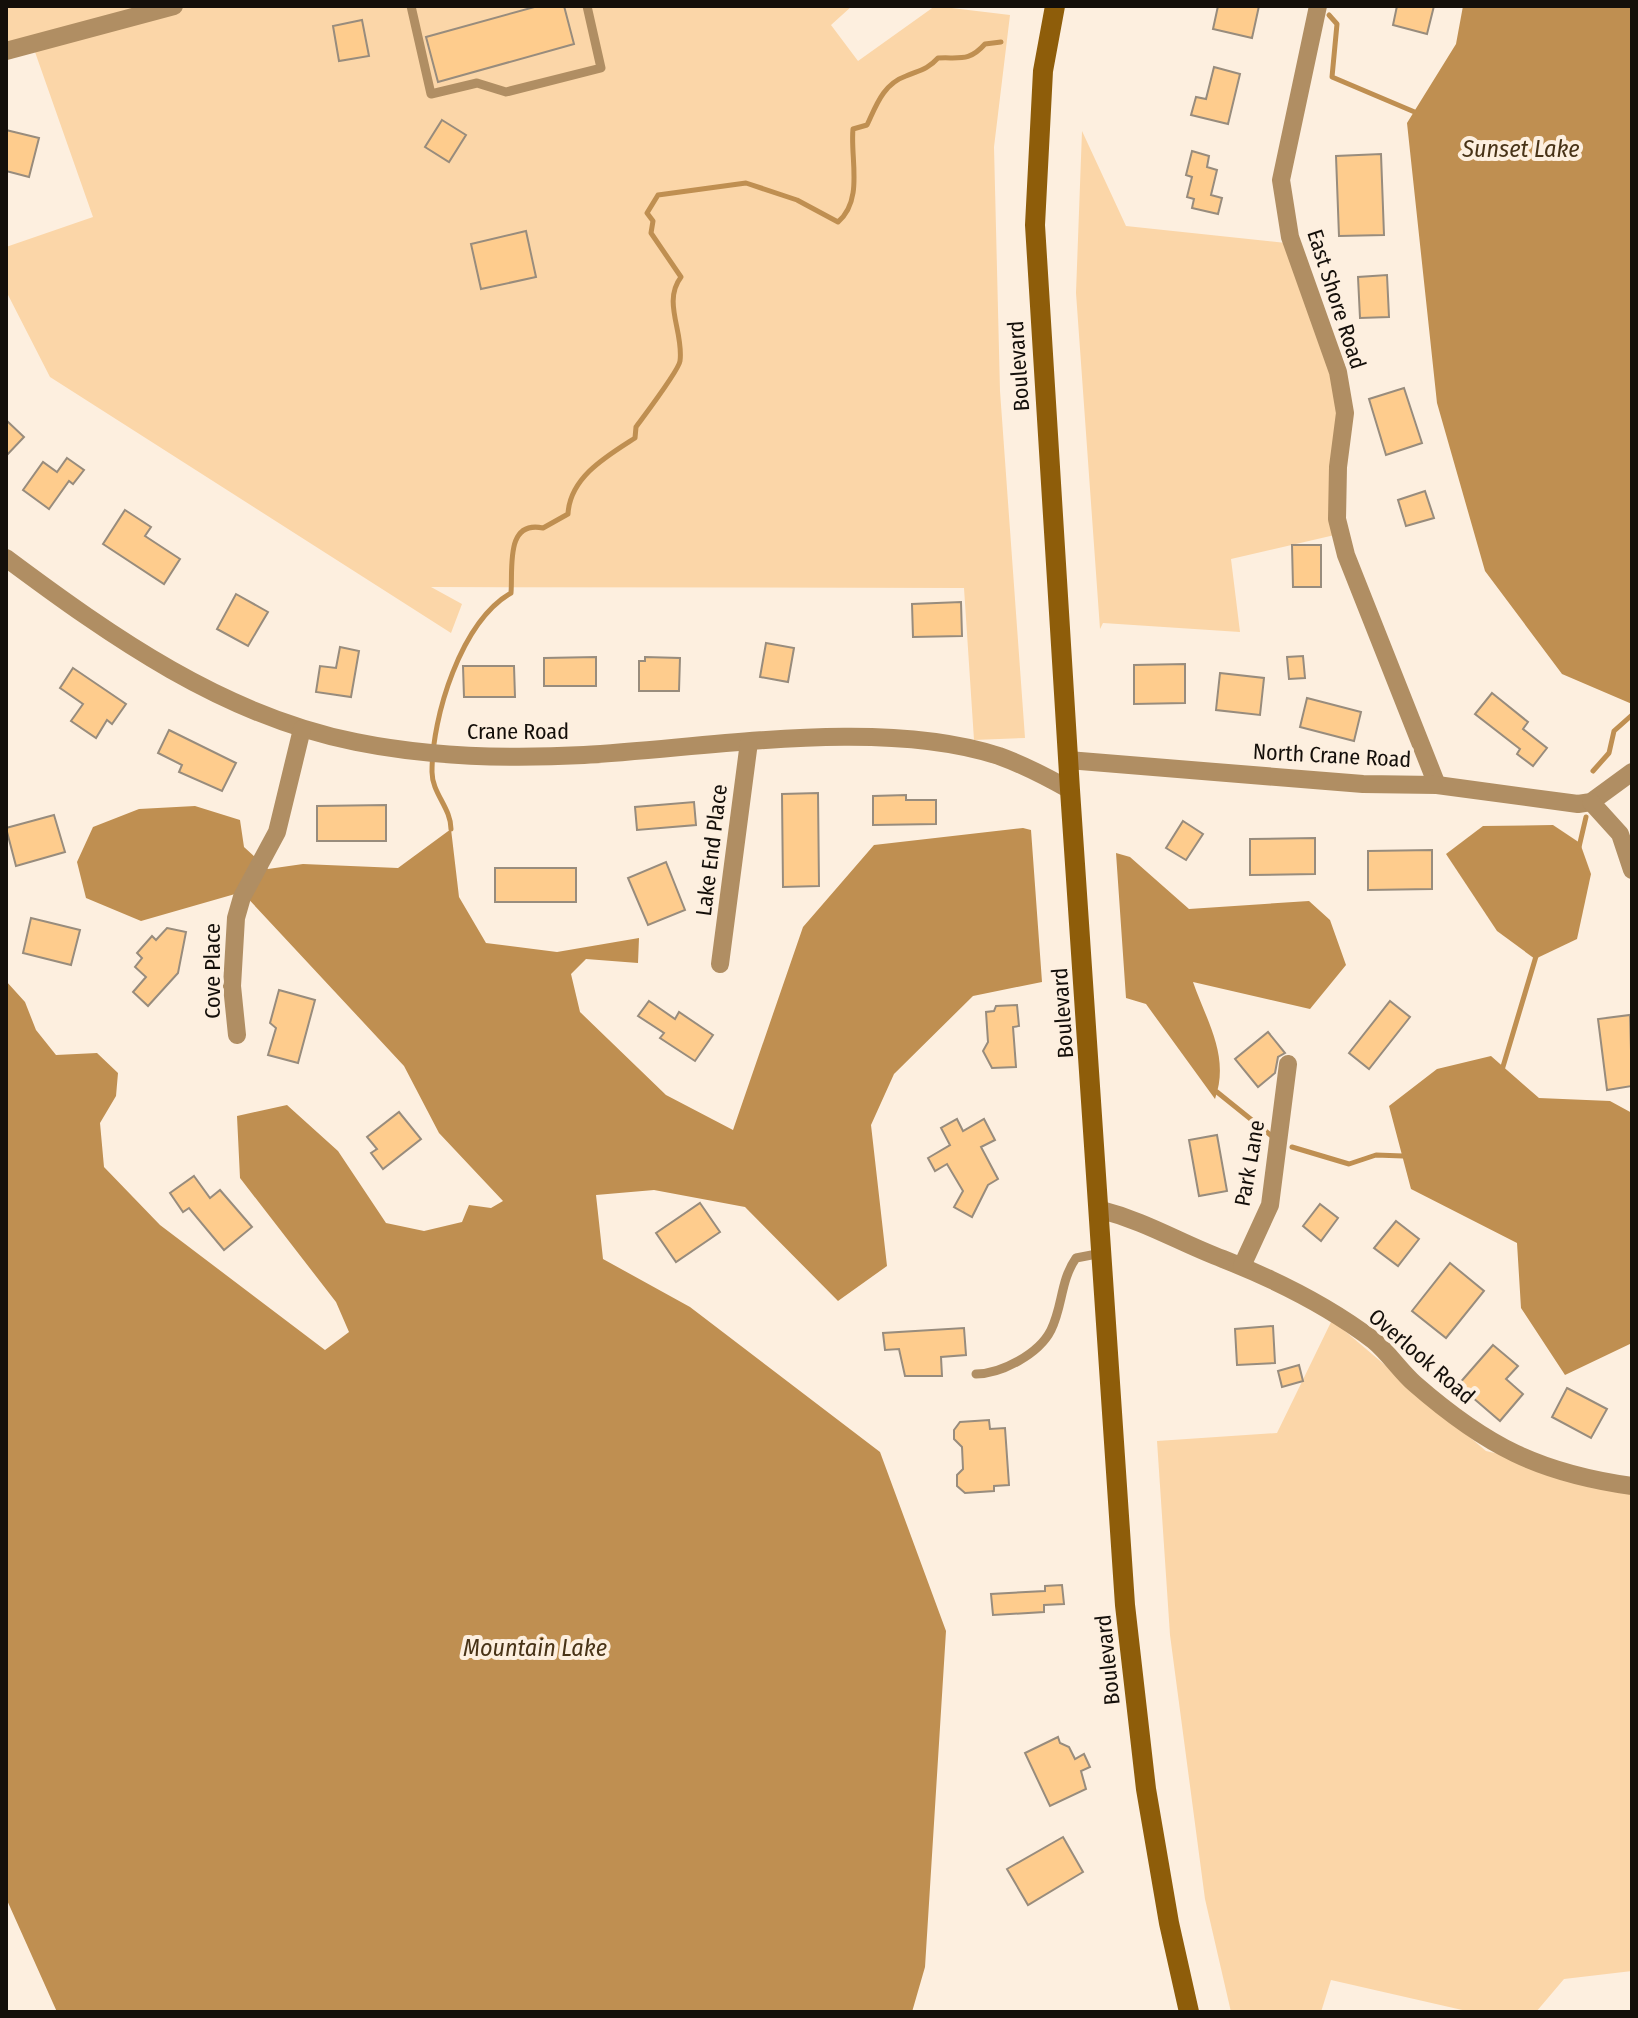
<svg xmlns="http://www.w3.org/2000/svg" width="1638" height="2018" viewBox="0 0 1638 2018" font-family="'Fira Sans Condensed',sans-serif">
<rect width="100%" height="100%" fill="#fdefdf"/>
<g fill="#fbd6a8">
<polygon points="6,6 852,6 831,25 858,61 935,6 1010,15 994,147 1000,391 1025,738 974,740 964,588 431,587 462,604 451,633 50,377 6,291 6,247 93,217 35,52 6,58"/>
<polygon points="1082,131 1126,226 1295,244 1340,393 1339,534 1231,559 1240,632 1103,623 1100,629 1076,293"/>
<polygon points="1332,1320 1486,1451 1632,1485 1632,1971 1564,1979 1536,2012 1471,2012 1331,1980 1321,2012 1231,2012 1205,1899 1170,1635 1157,1441 1277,1433"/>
</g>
<g fill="#bf8f51">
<polygon points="1463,6 1632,6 1632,704 1562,674 1485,571 1437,403 1407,123 1456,44"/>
<polygon points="195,806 240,820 244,847 268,869 303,864 398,868 451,829 459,897 486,943 557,952 639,938 638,963 586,959 571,974 580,1012 666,1095 733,1130 803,927 874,845 1023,828 1031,830 1042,982 973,996 894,1074 871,1125 887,1266 838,1301 745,1207 654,1190 596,1195 603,1259 690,1307 880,1452 946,1631 925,1967 912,2012 57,2012 6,1898 6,981 25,1002 36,1030 56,1055 97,1053 118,1073 116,1096 100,1123 104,1167 160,1225 325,1350 349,1332 336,1302 240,1178 237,1116 287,1105 338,1151 386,1223 424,1231 462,1222 469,1205 491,1208 503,1201 439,1133 404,1066 242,892 141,921 86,898 77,862 93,827 139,809"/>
<polygon points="1553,825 1580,843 1591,874 1577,939 1535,959 1497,931 1446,854 1483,826"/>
<path d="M 1116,853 L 1130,857 L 1189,909 L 1309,901 L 1330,920 L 1346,965 L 1310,1009 L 1193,982 C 1207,1022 1230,1056 1215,1099 L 1146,1004 L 1126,998 Z"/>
<polygon points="1491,1056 1539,1098 1610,1101 1632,1113 1632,1343 1565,1375 1521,1308 1517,1243 1411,1189 1389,1106 1437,1069"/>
</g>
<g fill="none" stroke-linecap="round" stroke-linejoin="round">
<g stroke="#bf8f51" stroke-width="5">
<polyline points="1329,15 1337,24 1332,77 1417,113"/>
<polyline points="1593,771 1609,753 1614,731 1632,715"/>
<path d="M 451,829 C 451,808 432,793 432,772 C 432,716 461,622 511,593 C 513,568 505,520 543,528 L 568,514 C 570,477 607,456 635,438 L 636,427 C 644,416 679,370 680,361 C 684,332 662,302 681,277 L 651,233 L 653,221 L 647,213 L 658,195 L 746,183 L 797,200 L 838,222 C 864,200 850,158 853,129 L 867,125 C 876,106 883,84 906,76 C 920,70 927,70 938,58 C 960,57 969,62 985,44 L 1001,42"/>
<polyline points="1579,847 1586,817"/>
<polyline points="1502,1070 1537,953"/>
<polyline points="1217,1092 1273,1137"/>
<polyline points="1292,1147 1349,1164 1376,1155 1403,1156 1407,1152"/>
</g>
</g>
<g fill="#fecc8d" stroke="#988c7d" stroke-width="2">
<polygon points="538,6 564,6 574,44 438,82 426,37"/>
<polygon points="1218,6 1259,6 1252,38 1213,29"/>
<polygon points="1397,6 1434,6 1427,34 1393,25"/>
<polygon points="362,20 369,56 339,61 333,26"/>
<polygon points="1214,67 1240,74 1228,124 1191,115 1196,97 1206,99"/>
<polygon points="442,120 466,135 449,162 425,147"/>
<polygon points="6,130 39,138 29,177 6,171"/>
<polygon points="1192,151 1209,156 1207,167 1217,170 1211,195 1222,198 1218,214 1192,208 1194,199 1187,197 1192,177 1186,175"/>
<polygon points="1381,154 1384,235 1339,236 1336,156"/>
<polygon points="526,231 536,277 481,289 471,244"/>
<polygon points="1387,275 1389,317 1360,318 1358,277"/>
<polygon points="1404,388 1422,443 1386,455 1369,399"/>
<polygon points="6,420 24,437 6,456"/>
<polygon points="67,458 84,470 73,484 69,481 49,509 23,490 43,462 57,472"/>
<polygon points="1425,491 1434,518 1406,526 1398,500"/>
<polygon points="125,510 151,527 145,536 180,559 164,584 103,544"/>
<polygon points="1292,545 1321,545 1321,587 1293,587"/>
<polygon points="236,594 268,612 248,646 217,629"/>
<polygon points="961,602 962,636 913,637 912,604"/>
<polygon points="766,643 794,648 788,682 760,677"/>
<polygon points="340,647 359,651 351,697 316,692 320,666 336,668"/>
<polygon points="1303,656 1305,678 1289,679 1287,657"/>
<polygon points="596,657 596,686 544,686 544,658"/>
<polygon points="645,657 680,658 679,691 639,691 639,661 645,661"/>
<polygon points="1185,664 1185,703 1134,704 1134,665"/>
<polygon points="463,666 514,666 515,697 464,697"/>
<polygon points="73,668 126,704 112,724 107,720 96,738 71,721 83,704 60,688"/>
<polygon points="1220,673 1264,678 1260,715 1216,710"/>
<polygon points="1492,693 1528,722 1523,729 1547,748 1533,766 1517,754 1520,749 1475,714"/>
<polygon points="1307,698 1361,712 1354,741 1300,727"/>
<polygon points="169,730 236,763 222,791 179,772 182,765 158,753"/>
<polygon points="818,793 819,886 783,887 782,794"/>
<polygon points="906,795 906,800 936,800 936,824 873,825 873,796"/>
<polygon points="694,802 696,825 637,830 635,807"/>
<polygon points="386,805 386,841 317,841 317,806"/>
<polygon points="54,815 65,852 16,866 6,828"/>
<polygon points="1183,821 1203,834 1186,860 1166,848"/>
<polygon points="1315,838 1315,874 1250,875 1250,839"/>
<polygon points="1432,850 1432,889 1368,890 1368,851"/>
<polygon points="666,862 685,910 648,925 628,878"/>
<rect x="495" y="868" width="81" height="34"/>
<polygon points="31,918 80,930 71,965 23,953"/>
<polygon points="167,928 186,932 178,973 148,1006 133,992 146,977 135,967 142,958 137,953 152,936 156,940"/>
<polygon points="279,990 315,1000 298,1063 268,1055 276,1028 270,1023"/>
<polygon points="649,1001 675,1019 679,1012 713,1035 695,1061 660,1038 664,1033 638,1016"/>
<polygon points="1390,1001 1410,1017 1369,1069 1349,1053"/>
<polygon points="1017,1005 1019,1026 1013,1027 1016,1067 992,1068 983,1051 988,1042 986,1012 994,1011 996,1006"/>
<polygon points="1630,1015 1632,1086 1607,1090 1598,1019"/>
<polygon points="1268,1032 1285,1053 1278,1057 1275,1073 1258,1087 1235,1059"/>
<polygon points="399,1112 421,1139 383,1169 371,1153 377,1149 367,1137"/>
<polygon points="957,1119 963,1131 984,1119 995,1140 981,1147 998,1179 988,1185 972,1217 954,1207 963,1191 947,1164 935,1171 928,1158 950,1145 941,1128"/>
<polygon points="1217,1135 1227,1191 1199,1196 1189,1140"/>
<polygon points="194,1176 210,1198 220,1190 252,1227 224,1250 189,1208 183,1212 170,1193"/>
<polygon points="700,1203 720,1232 676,1262 656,1233"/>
<polygon points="1320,1204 1338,1218 1321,1241 1303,1226"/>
<polygon points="1396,1221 1419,1239 1398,1266 1374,1248"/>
<polygon points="1450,1263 1484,1291 1446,1338 1412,1311"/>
<polygon points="1273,1326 1275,1363 1237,1365 1235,1329"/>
<polygon points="964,1328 966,1355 941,1357 942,1376 905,1376 899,1349 885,1350 883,1333"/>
<polygon points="1493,1345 1518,1366 1506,1379 1523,1394 1500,1421 1458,1385"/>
<polygon points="1299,1365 1303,1381 1282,1387 1278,1371"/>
<polygon points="1567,1388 1607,1409 1591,1438 1552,1417"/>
<polygon points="989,1420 990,1429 1005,1428 1009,1485 994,1486 994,1491 965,1493 957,1486 957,1475 963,1469 962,1447 954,1439 954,1430 960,1422"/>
<polygon points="1062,1585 1064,1604 1044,1605 1044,1612 993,1615 991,1594 1045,1591 1045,1586"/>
<polygon points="1058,1737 1060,1743 1069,1747 1075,1759 1084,1754 1090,1767 1081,1771 1086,1789 1050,1806 1025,1753"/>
<polygon points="1063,1837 1083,1872 1028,1905 1007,1869"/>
</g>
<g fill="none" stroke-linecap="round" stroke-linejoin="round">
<g stroke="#b08e63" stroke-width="9">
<polyline points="411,6 431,94 477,83 506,92 601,68 587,6"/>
<path d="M 976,1374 C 1001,1374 1039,1354 1051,1330 C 1063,1306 1060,1281 1076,1258 L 1102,1253"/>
</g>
<g stroke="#b08e63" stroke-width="18">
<polyline points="1318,6 1281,180 1290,237 1338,372 1345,413 1338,467 1337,519 1346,555 1437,785"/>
<polyline points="6,51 174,6"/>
<path d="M 6,558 C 112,637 224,716 356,742 C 430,757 509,759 584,755 C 709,748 880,717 999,756 C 1024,765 1047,777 1070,790"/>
<polyline points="1068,760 1363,784 1437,785 1578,804 1591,802 1632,772"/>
<polyline points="1591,802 1620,834 1632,870"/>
<polyline points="720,964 749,742"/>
<polyline points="237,1035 232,986 236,918 242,897 277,832 302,729"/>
<path d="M 1098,1209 C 1148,1222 1178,1242 1223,1259 C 1276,1280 1327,1305 1373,1340 C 1389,1353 1400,1371 1415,1384 C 1486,1446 1539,1473 1632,1486"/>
<polyline points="1242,1266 1270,1205 1288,1064"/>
</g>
<polyline stroke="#8e5d0a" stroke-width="20" points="1055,6 1043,71 1035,225 1070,790 1125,1605 1146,1789 1169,1923 1189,2012"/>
</g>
<g text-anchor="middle" stroke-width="8" stroke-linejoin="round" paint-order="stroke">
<g font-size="22" fill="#140f0a" stroke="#fdefdf">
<text transform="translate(1337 299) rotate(72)" y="8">East Shore Road</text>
<text transform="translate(1018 366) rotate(-94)" y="8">Boulevard</text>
<text x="518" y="739">Crane Road</text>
<text transform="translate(1332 755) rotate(3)" y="8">North Crane Road</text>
<text transform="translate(711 850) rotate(-83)" y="8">Lake End Place</text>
<text transform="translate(212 971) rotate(-90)" y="8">Cove Place</text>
<text transform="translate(1062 1013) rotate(-94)" y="8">Boulevard</text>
<text transform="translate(1249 1163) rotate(-80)" y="8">Park Lane</text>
<text transform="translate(1422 1356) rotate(41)" y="8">Overlook Road</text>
<text transform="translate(1107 1660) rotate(-96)" y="8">Boulevard</text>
</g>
<g font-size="24" font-style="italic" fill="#483317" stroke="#fdefdf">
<text x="1521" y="157">Sunset Lake</text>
<text x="535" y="1656">Mountain Lake</text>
</g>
</g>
<rect width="1638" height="2018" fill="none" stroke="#140f0a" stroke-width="16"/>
</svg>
